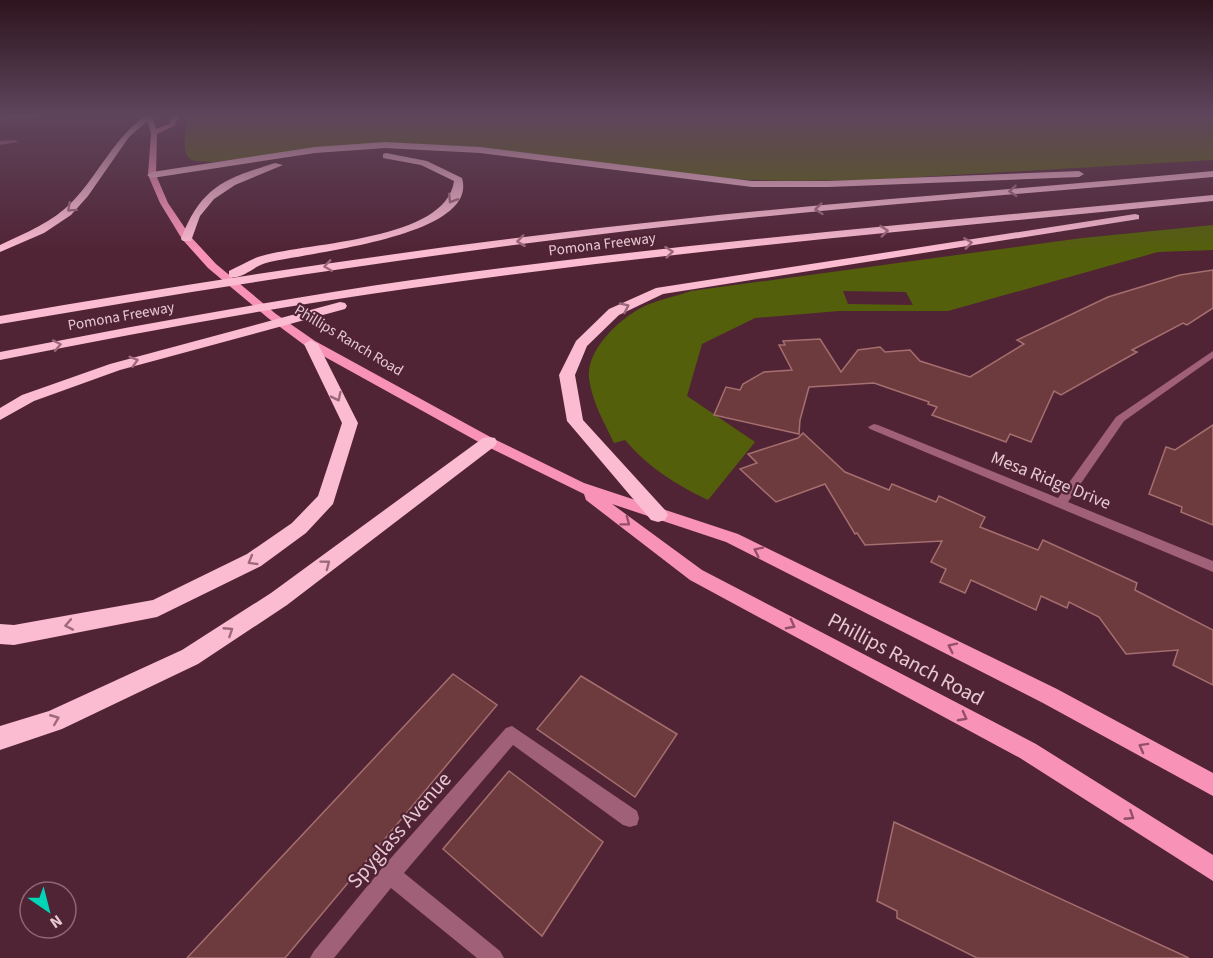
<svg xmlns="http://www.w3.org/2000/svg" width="1213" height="958" viewBox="0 0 1213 958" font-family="'Source Sans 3',sans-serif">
<rect width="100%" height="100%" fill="#512435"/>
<g fill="#545f0b" fill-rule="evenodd">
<path d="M 189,116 L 1213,116 L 1213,160 L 869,180 L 784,181 L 730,179 L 467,147 L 385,143 L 213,162 C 207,161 197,162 192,160 C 179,154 186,126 189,116 Z"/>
<path d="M 1213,225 L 1213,250 L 1158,252 L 948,311 L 839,311 L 755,318 L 702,344 L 687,396 L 755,442 L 708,500 C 676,485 648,467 625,440 L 614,443 C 604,422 592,402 589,378 C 586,349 622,316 647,305 C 661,299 677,296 691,291 L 1082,238 ZM 843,291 L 906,292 L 913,305 L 848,304 Z"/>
</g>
<g fill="#6d3b3d" stroke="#a56e6f" stroke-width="1.5">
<polygon points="1213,270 1213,308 1187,325 1183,323 1132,350 1137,352 1061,395 1054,391 1031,442 1010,434 1006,442 932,415 937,407 928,404 929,402 874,383 809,387 800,420 799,434 714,415 726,387 740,390 743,384 764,372 792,370 779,345 785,345 783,341 820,339 841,372 858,350 880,347 885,352 910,350 920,361 970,377 1024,344 1017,340 1108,297 1180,275"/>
<polygon points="1213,425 1213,525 1181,512 1182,507 1149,494 1166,447 1175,450"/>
<polygon points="803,433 845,472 889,490 892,484 936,502 939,496 985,517 980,527 1038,550 1043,540 1137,583 1135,590 1213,630 1213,685 1173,665 1178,650 1126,654 1099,617 1069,602 1067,608 1041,596 1036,610 971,580 965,593 940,582 946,569 931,562 942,541 865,545 857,533 855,534 825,484 776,502 740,469 757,463 748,454 798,438"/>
<polygon points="453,674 497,705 285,958 187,958"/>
<polygon points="581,676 677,734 635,797 537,729"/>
<polygon points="509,771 603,842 542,936 443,849"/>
<polygon points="894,822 1189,958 977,958 897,918 897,911 877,901"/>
</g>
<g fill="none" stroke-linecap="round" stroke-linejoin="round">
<g fill="#a06077" fill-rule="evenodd">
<polygon points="0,116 40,116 41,117 0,119"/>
<polygon points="0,141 15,140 18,142 0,145"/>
<polygon points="1213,351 1213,358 1124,421 1068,502 1213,561 1213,572 870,429 868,427 874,424 878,425 1058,498 1116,417"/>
<polygon points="512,726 637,811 639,818 637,825 630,827 623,825 513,745 404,873 500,951 504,958 477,958 391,888 334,958 310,958 314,951 383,867 506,728"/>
</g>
<polygon fill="#f992b7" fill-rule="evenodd" points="146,116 152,116 156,129 169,124 173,116 179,116 174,126 157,134 156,175 168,203 191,237 216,264 276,314 315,341 494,439 584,483 738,534 1057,689 1213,773 1213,796 1043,703 726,542 612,504 702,570 1036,744 1213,855 1213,881 1020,758 690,580 586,500 584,494 484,445 307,347 268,318 208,268 182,239 160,203 148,175 151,133"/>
<g fill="#fbbbd0" fill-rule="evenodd">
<path d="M 145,116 L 152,117 L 129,137 L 88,196 L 71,215 L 44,233 L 0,252 L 0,245 C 25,233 53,222 72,202 C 99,174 113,139 145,116 Z"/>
<polygon points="385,142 480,147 752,181 828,181 1079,171 1084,174 1079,177 828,187 752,187 480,153 385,148 315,153 152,178 147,175 152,172 315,147"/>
<path d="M 386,153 L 427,161 L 462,178 C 480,238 302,253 266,263 C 254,266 242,280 229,277 L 229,271 C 238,267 248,261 258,257 C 304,242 446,242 454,181 L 421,165 L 383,158 L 383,154 Z"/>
<path d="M 275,163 L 283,165 L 235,185 L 214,199 L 200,216 L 191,241 L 183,241 L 181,239 C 201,187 224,179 275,163 Z"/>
<path d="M 1213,171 L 1213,177 C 1036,193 858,206 681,225 C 453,250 226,285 0,324 L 0,316 C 226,277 453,243 681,219 C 858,200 1036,188 1213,171 Z"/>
<path d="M 1213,195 L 1213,201 C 946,228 678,250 412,288 C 274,307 137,333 0,360 L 0,352 C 137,325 274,300 412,280 C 678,243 946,221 1213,195 Z"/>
<polygon points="1135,214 1139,215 1139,219 663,294 619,315 587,346 575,375 583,420 665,510 668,515 665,520 658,522 651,520 567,421 559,375 576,341 609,309 656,288"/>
<polygon points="340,302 345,303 347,306 345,309 120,370 34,401 0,420 0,408 22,395 110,364"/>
<polygon points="311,340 318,344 358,423 333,504 306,533 261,566 157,617 14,645 0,644 0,624 14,625 153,600 247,554 292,523 318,496 342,423 304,344"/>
<polygon points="489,437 495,438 497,442 495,446 287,605 198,664 62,729 0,750 0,726 49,711 182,650 271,593 483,438"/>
</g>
</g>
<defs><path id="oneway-chevron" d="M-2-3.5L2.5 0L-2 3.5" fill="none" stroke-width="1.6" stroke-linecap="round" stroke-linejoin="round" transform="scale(1.5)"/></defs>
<g stroke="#9e687b">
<use href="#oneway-chevron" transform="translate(1013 191) rotate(175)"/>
<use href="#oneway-chevron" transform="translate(452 199) rotate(121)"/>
<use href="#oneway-chevron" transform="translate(71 208) rotate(138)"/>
<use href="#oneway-chevron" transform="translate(819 209) rotate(174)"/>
<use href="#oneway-chevron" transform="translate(884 231) rotate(-6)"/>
<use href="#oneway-chevron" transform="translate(521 241) rotate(173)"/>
<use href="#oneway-chevron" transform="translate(968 243) rotate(-8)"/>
<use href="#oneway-chevron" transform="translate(669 252) rotate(-6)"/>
<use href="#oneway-chevron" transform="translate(328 266) rotate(172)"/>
<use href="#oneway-chevron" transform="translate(625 307) rotate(-25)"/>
<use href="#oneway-chevron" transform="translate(57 345) rotate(-11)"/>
<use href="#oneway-chevron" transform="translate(134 361) rotate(-16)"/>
<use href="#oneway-chevron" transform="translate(337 397) rotate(64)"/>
<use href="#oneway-chevron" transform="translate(252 561) rotate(150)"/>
<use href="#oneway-chevron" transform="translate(326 564) rotate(-37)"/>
<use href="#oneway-chevron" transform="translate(69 625) rotate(169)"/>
<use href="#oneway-chevron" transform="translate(229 631) rotate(-33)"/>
<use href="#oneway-chevron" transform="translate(55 719) rotate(-22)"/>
</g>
<g stroke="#945069">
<use href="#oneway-chevron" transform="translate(626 522) rotate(37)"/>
<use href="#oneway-chevron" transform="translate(758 551) rotate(-154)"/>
<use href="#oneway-chevron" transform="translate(791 625) rotate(28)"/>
<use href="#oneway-chevron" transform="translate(952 647) rotate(-154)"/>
<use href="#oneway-chevron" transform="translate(963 717) rotate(28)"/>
<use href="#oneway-chevron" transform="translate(1143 747) rotate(-151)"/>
<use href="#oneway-chevron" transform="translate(1130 816) rotate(33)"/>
</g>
<linearGradient id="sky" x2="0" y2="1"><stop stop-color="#2d141d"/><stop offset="0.46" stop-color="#5f455c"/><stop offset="1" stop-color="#5f455c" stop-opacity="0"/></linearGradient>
<rect width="1213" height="250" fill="url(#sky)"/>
<g text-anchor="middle" stroke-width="4.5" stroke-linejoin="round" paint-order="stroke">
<g font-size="15" fill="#e7c9d2" stroke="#512435">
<text transform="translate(602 244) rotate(-7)" y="5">Pomona Freeway</text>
<text transform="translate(121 316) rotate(-10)" y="5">Pomona Freeway</text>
<text transform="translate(349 340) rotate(31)" y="5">Phillips Ranch Road</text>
</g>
<g font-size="18" fill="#e7c9d2" stroke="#512435">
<text transform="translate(1051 480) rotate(22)" y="6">Mesa Ridge Drive</text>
</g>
<g font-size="21" fill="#e7c9d2" stroke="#512435">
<text transform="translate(906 659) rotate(28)" y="7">Phillips Ranch Road</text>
<text transform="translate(399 830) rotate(-49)" y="7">Spyglass Avenue</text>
</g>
</g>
<g transform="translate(48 910) rotate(145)"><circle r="28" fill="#512435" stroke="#8d6674" stroke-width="1.5"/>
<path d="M0-4.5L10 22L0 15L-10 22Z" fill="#00d5b7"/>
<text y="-9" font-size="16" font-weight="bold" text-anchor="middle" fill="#e7c9d2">N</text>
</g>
</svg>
